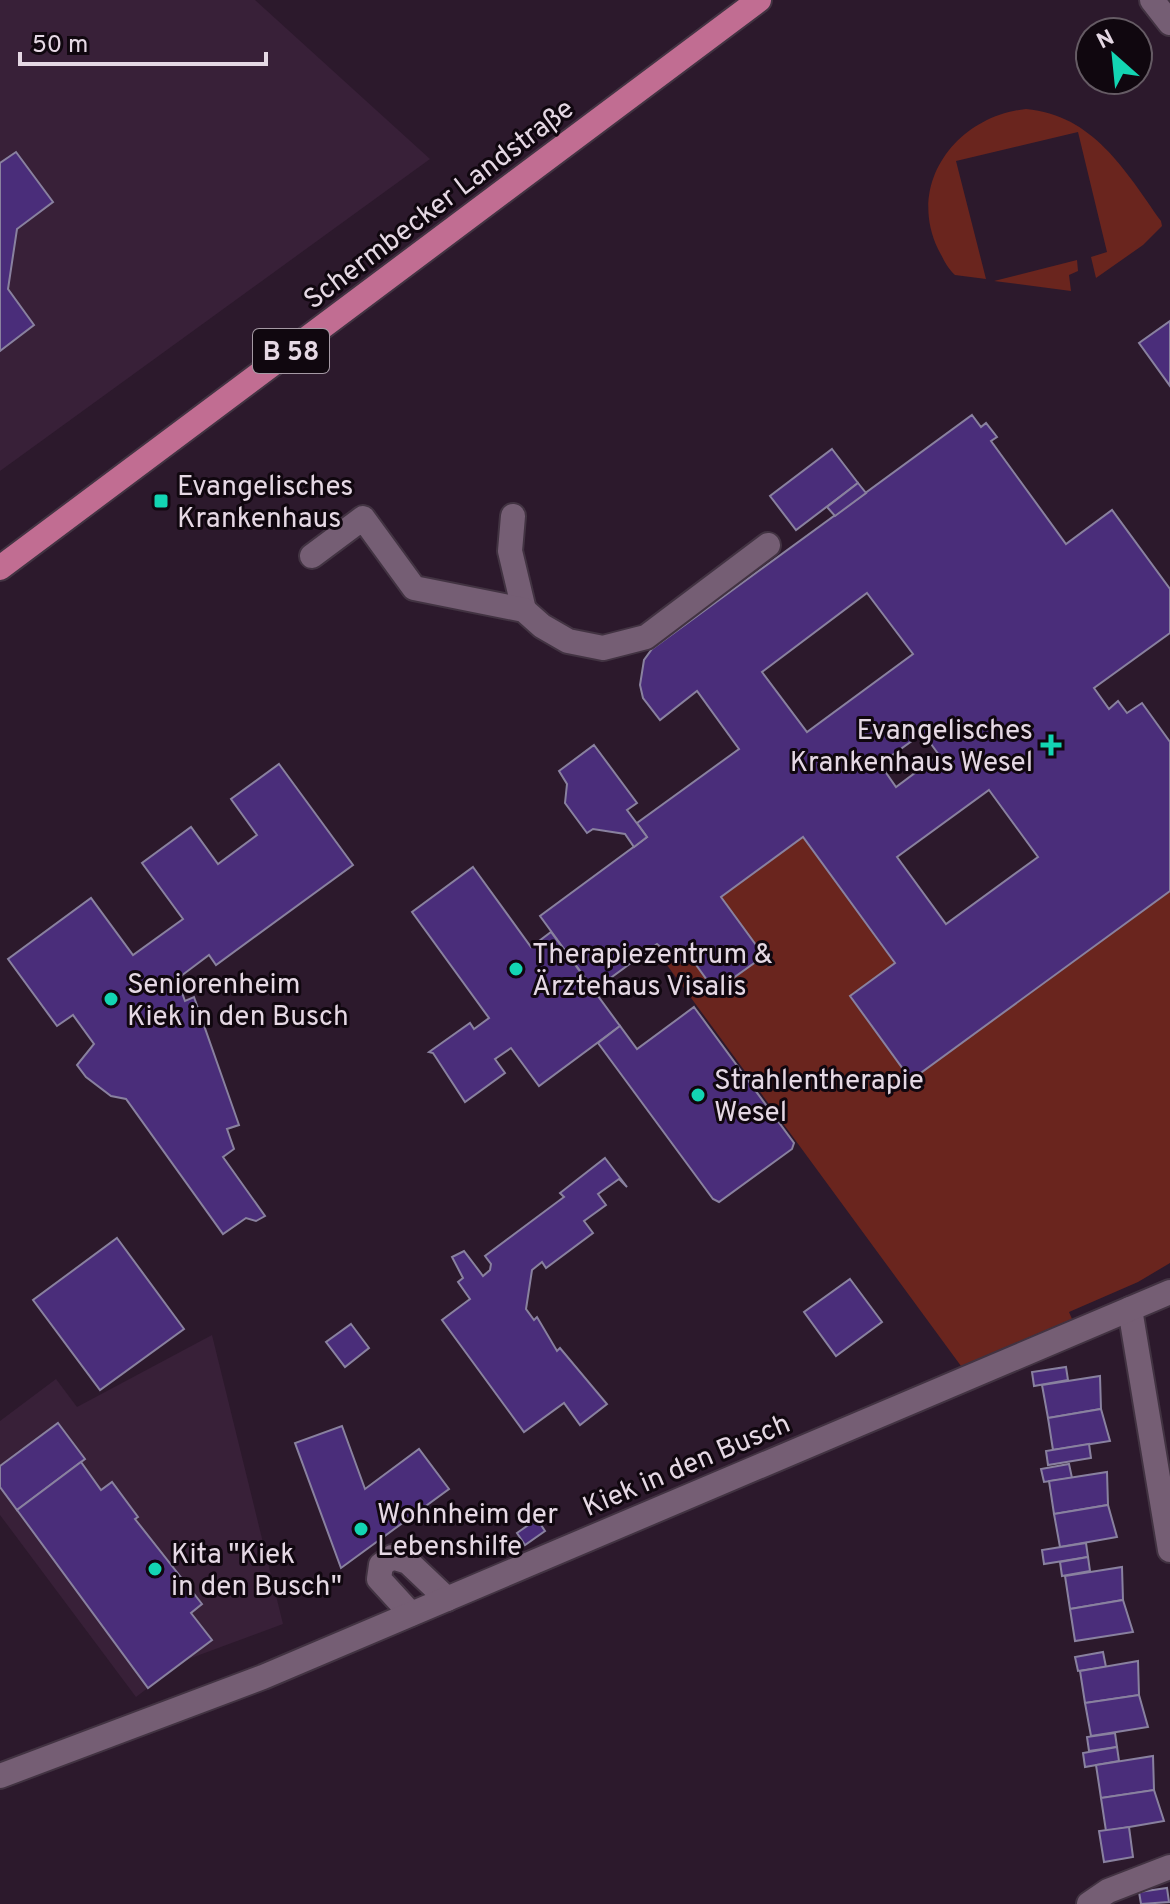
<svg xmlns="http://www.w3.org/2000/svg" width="1170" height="1904" viewBox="0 0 1170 1904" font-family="Overpass,sans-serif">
<rect width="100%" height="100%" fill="#2c192c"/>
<g fill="#382038">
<polygon points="0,0 255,0 430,159 0,471"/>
<polygon points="212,1335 283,1624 183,1661 136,1697 0,1515 0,1421 56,1379 77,1407"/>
</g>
<g fill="#6a251e">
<path d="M 1026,109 C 1093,115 1125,170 1161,221 L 1162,226 L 1143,245 L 1096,278 L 1091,257 L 1107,252 L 1078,132 L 956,161 L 986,279 L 955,275 C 947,268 943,258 938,249 C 906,182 958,116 1026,109 Z"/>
<polygon points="1077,260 1078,271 1069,275 1071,291 994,281"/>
<polygon points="803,837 895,963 850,996 911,1080 1170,891 1170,1263 1138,1282 1069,1312 1072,1319 961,1366 653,946 657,944 679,963 691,958 715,991 763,956 721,897"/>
</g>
<g fill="#4a2d7a" stroke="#89819f" stroke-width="2" fill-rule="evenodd">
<polygon points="16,152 53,202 17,229 8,289 34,325 0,351 0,163"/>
<polygon points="1170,321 1170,386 1139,343"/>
<path d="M 972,415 L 981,427 L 986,423 L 997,437 L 991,441 L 1066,544 L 1112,510 L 1170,589 L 1170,633 L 1094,688 L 1109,709 L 1118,701 L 1127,713 L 1142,703 L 1170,742 L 1170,891 L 911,1080 L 850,996 L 895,963 L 803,837 L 721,897 L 764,956 L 715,991 L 691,958 L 679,963 L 657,944 L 594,990 L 540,916 L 647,837 L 637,823 L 739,749 L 697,691 L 660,720 L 643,698 L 640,685 L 644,660 L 652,649 ZM 867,593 L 913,654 L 807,732 L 762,672 ZM 923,733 L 939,755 L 896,787 L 880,764 ZM 989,790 L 1038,857 L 946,924 L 897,857 Z"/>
<polygon points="832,449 858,483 796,530 770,496"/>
<polygon points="858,483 866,493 835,516 827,507"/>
<polygon points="594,745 637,803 627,810 647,837 634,847 625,834 593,829 587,833 565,803 567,784 559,771"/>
<polygon points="279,764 353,865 216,965 209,955 177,979 185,1001 194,997 239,1125 227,1129 234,1149 223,1157 265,1216 256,1221 246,1218 223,1234 126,1099 111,1096 86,1077 77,1065 94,1044 73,1015 57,1026 8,959 91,898 133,955 183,919 142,863 191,827 218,864 257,835 231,799"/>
<polygon points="473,867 531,947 551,932 620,1026 539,1086 511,1048 495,1059 505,1073 465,1102 433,1053 429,1052 470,1023 474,1029 489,1018 412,912"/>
<polygon points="694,1007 794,1143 792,1149 719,1202 713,1199 598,1043 620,1026 637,1049"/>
<polygon points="605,1158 627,1187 619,1179 598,1194 606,1205 584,1221 593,1233 546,1268 542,1262 532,1270 526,1309 534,1320 537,1317 557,1351 560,1348 607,1404 580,1425 564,1403 524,1432 442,1320 470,1299 458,1282 463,1278 452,1257 464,1251 483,1276 490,1270 491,1264 485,1256 564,1197 560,1193"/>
<polygon points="117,1238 184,1329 100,1390 33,1300"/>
<polygon points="850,1279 882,1322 836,1356 804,1312"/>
<polygon points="351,1324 369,1348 345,1367 326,1342"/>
<polygon points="1066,1367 1068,1380 1034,1386 1032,1372"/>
<polygon points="1100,1376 1101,1409 1048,1418 1042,1385"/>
<polygon points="1101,1409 1110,1441 1053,1450 1048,1418"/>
<polygon points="58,1423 85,1459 17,1510 0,1487 0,1466"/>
<polygon points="342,1426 365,1489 419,1449 449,1489 341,1568 295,1443"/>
<polygon points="1089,1444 1091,1458 1048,1465 1046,1451"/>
<polygon points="81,1462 101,1490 112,1482 138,1517 135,1519 202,1604 191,1613 212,1640 148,1688 17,1510"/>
<polygon points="1069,1464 1072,1478 1044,1482 1041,1469"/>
<polygon points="1107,1472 1108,1505 1054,1514 1049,1481"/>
<polygon points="1108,1505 1117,1537 1060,1547 1054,1514"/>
<polygon points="537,1519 545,1531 525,1545 517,1533"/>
<polygon points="1086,1543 1088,1557 1044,1564 1042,1550"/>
<polygon points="1088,1557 1090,1571 1062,1576 1060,1562"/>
<polygon points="1122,1567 1123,1600 1070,1609 1065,1576"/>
<polygon points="1123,1600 1133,1632 1075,1641 1070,1609"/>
<polygon points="1103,1652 1106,1667 1078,1671 1075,1657"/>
<polygon points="1138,1661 1139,1695 1085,1703 1080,1671"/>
<polygon points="1139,1695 1148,1727 1091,1736 1085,1703"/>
<polygon points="1115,1733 1117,1747 1089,1751 1087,1737"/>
<polygon points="1117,1747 1119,1761 1085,1767 1083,1753"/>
<polygon points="1153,1756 1154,1790 1101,1798 1096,1765"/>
<polygon points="1154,1790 1164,1821 1106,1831 1101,1798"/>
<polygon points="1129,1827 1133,1857 1104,1862 1099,1831"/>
<polygon points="1167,1888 1169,1902 1141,1904 1139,1892"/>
</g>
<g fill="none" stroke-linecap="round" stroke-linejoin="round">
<defs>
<g id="minor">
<polyline points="1152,0 1170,23"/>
<polyline points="513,516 510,551 524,610"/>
<polyline points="312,556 363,518 414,588 524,610 542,626 568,641 603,648 646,637 768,545"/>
<polyline points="1130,1309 1170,1550"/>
<polyline points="411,1614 379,1579 381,1565 392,1557 408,1562 447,1599"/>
<polyline points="0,1776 263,1677 1170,1292"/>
<polyline points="1089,1904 1108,1891 1170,1867"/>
</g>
<polyline id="major" points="0,568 759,0"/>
</defs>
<use href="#minor" stroke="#423342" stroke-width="28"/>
<use href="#major" stroke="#423342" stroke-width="28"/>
<use href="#minor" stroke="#755e74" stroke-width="24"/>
<use href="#major" stroke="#c16d92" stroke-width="24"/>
</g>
<g fill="#13d5b3" stroke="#10070f" stroke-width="3">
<rect x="153" y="493" width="16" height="16" rx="4"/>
<path d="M1047 733h8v8h8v8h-8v8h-8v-8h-8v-8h8z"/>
<circle cx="516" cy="969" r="8"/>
<circle cx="111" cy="999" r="8"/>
<circle cx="698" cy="1095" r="8"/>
<circle cx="361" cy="1529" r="8"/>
<circle cx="155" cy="1569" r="8"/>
</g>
<g text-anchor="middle" stroke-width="6" stroke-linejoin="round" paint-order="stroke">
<rect fill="#10070f" stroke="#a599a4" stroke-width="2" x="253" y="329" width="76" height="44" rx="6"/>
<g font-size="26" font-weight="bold" fill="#e5d8e4">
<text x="291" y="360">B 58</text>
</g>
<g font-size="28" fill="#e5d8e4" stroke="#10070f">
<text transform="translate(438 203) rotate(-37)" y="10">Schermbecker Landstraße</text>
<text transform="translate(686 1464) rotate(-23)" y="10">Kiek in den Busch</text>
</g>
<g font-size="28" fill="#e5d8e4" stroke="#10070f" text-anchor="start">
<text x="177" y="495">Evangelisches<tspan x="177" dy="32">Krankenhaus</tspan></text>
<text x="1033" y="739" text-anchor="end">Evangelisches<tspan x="1033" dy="32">Krankenhaus Wesel</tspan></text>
<text x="532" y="963">Therapiezentrum &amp;<tspan x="532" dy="32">Ärztehaus Visalis</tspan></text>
<text x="127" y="993">Seniorenheim<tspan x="127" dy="32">Kiek in den Busch</tspan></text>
<text x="714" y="1089">Strahlentherapie<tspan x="714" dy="32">Wesel</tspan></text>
<text x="377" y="1523">Wohnheim der<tspan x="377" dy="32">Lebenshilfe</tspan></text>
<text x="171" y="1563">Kita "Kiek<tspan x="171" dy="32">in den Busch"</tspan></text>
</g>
</g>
<g transform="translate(1114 56) rotate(333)"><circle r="38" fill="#10070f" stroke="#655b64" stroke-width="2"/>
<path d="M0-6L14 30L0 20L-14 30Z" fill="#13d5b3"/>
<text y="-12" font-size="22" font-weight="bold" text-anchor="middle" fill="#e5d8e4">N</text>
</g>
<path d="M20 52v12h246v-12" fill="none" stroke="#e5d8e4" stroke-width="4"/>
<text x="32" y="52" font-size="24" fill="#e5d8e4" stroke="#10070f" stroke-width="6" paint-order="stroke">50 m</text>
</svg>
